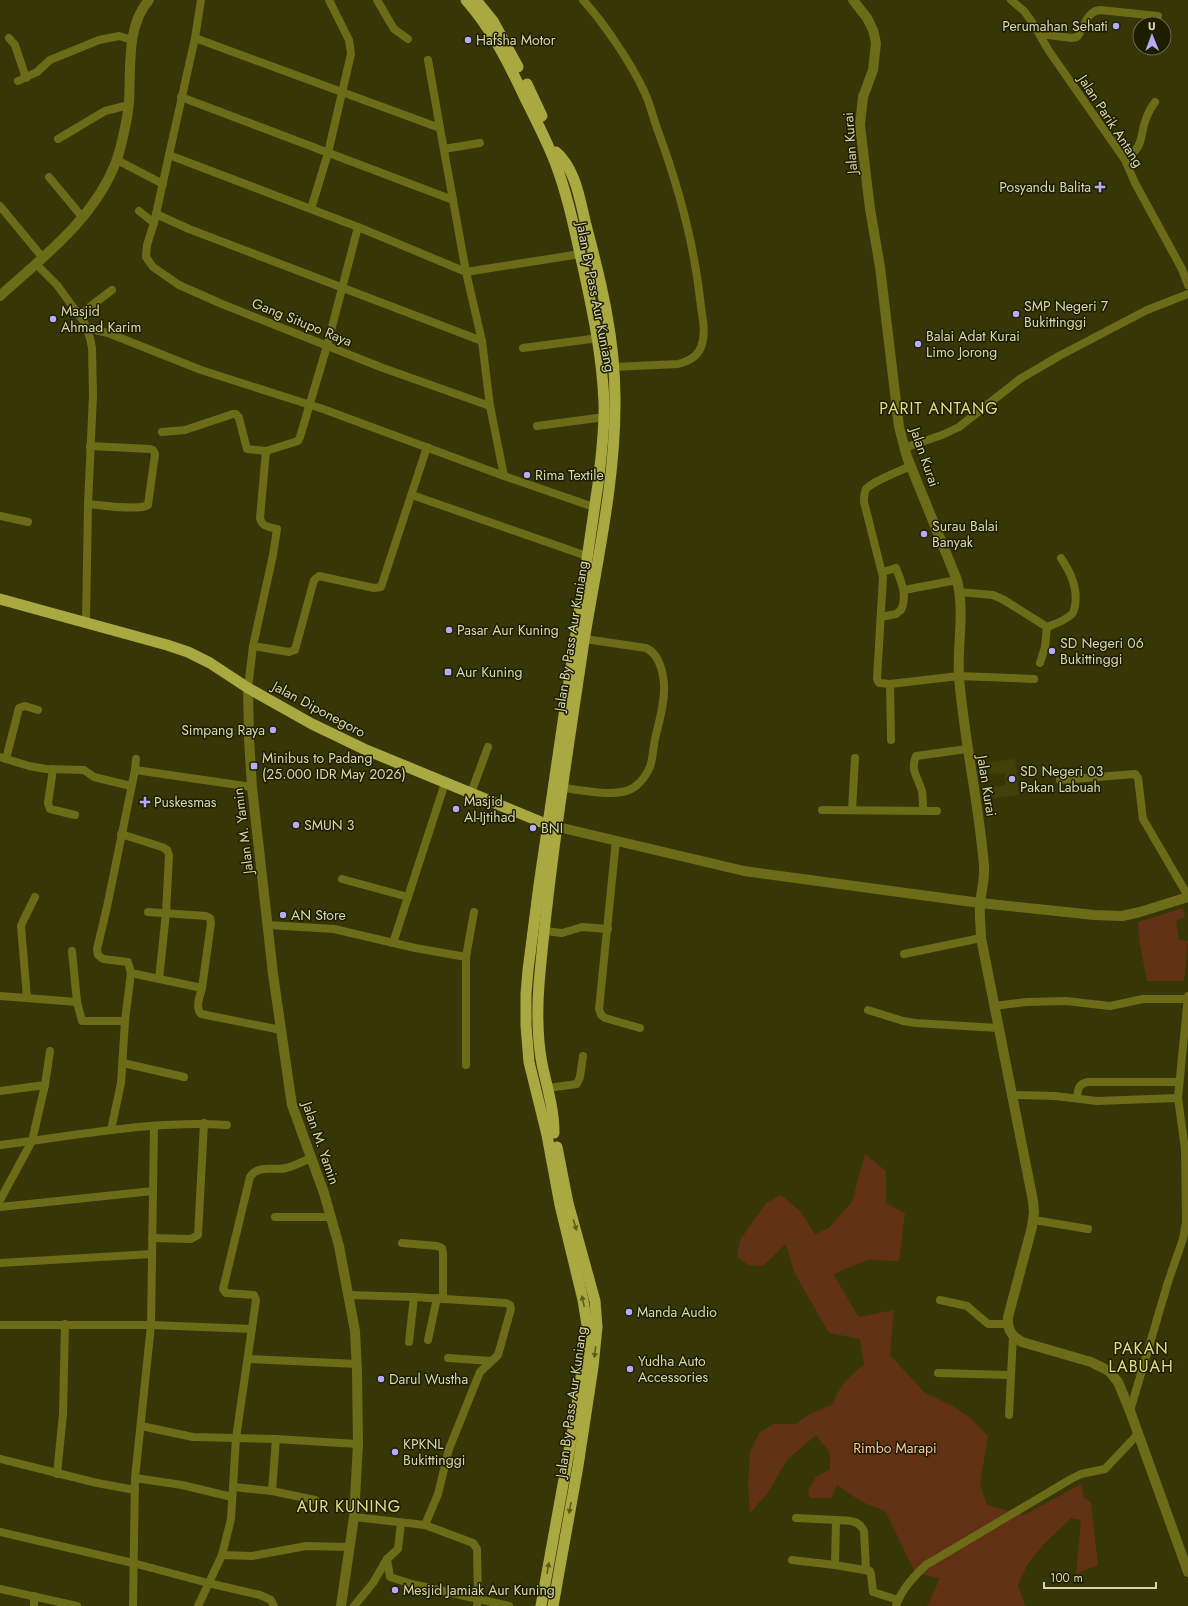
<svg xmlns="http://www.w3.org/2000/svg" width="1188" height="1606" viewBox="0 0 1188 1606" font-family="Jost,sans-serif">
<rect width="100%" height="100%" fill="#373606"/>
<polygon fill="#414009" points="1015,759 1019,795 993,798 992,787 1006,785 1005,773 990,774 989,762"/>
<g fill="#613114">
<polygon points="1183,908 1185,917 1176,921 1179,940 1188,941 1184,981 1147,981 1139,939 1138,922"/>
<path d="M 865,1154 L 886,1171 L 886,1203 L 905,1213 L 899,1261 L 868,1260 L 833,1274 L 859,1317 L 894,1310 L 890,1355 L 925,1393 L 951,1405 L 972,1419 L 988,1436 L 980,1484 L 987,1505 L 1024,1515 L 1081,1484 L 1084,1498 L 1091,1502 L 1098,1565 L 1076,1574 L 1081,1520 L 1071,1518 L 1044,1544 L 1027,1565 L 1018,1585 L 1025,1606 L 927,1606 L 940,1578 L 916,1574 L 885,1511 L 862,1502 L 837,1485 L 831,1498 L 810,1498 L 808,1490 L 816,1477 L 830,1469 L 830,1453 L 816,1435 L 787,1460 L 767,1494 L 750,1513 L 748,1485 L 750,1452 L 759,1433 L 773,1424 L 795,1424 L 810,1414 L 833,1404 C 840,1385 848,1377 864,1365 L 860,1339 L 829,1333 L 794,1272 L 786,1244 L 763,1266 L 748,1265 L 737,1257 L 740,1240 L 766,1203 L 781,1195 L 800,1211 L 815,1234 L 829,1228 L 852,1202 Z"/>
</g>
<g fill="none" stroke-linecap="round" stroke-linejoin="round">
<g stroke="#6c6b18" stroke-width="8">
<polyline points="377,0 394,29 408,39"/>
<path d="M 583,0 C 604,23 631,63 644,91 C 650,103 653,118 658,131 C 679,188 695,247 701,307 C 703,320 706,334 701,347 C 697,357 689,361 678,364 L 613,367"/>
<polyline points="1011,0 1024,11 1032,22 1049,51 1125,160 1135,183 1182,269 1188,285"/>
<path d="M 1040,34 L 1072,38 L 1077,37 C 1085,28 1085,12 1100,10 L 1158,16"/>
<polyline points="9,38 15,45 26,78"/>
<polyline points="195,38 440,128 466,272 482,341 490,406"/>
<polyline points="428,60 440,128"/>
<polyline points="18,81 37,72 50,60 99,40 119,36 132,40"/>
<polyline points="181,97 453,200"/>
<polyline points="58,139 105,111 129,105"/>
<polyline points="444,149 480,143"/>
<polyline points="169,155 195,38 201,0"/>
<polyline points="117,160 163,184"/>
<path d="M 1125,160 C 1147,143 1138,137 1147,116 C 1149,111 1152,106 1155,102"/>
<polyline points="49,177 83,218"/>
<polyline points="0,206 43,258"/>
<polyline points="311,209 328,153 351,54 349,40 329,0"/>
<polyline points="139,211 154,223"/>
<polyline points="156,214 189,229 482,341"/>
<polyline points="37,265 57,285 84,322 90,338 92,348 93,395 88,504 86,622"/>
<polyline points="79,315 112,290"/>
<polyline points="87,328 108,333 201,370 323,409 504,476 588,505"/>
<polyline points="523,348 591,339"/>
<polyline points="537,426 597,418"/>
<polyline points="162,432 185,430 233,414 236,414 239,418 247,449 266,451"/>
<polyline points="904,448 942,435 959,427 1020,379 1059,356 1147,310 1188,294"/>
<path d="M 911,466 C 900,471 873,481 866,489 C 864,493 864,498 864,502 L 883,577 L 877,679 L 879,683 L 890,684 L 959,676 L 1034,679"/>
<polyline points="504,476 490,406 383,368 222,304 179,285 153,267 146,257 147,245 154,223 169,155 358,227 466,272 574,255"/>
<polyline points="412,495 581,554"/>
<path d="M 88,504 C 100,505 138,511 148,505 L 155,454 L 153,450 L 150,449 L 90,446"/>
<polyline points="0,516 28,522"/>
<polyline points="904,590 957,580"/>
<polyline points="959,592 993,595 1004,600 1047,627"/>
<path d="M 881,617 L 896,614 L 901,610 C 908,596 901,581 896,568 L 883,572"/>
<polyline points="253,646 289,652 295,650 314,580 319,576 374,588 381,587 427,447"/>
<path d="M 1040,663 L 1045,647 L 1047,627 C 1055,624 1065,621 1072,614 C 1074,612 1074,609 1075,606 C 1078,588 1071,573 1061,558"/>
<polyline points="890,684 891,740"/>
<path d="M 248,688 L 253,646 L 273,555 L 277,529 C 269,527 262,527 260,518 L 266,451 L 298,441 L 300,437 L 327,346 L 358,227"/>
<polyline points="0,757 29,766 46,769 84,770 94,777 131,786"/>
<polyline points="6,759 19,708 25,706 38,710"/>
<polyline points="136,759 135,770 252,787"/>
<polyline points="53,769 48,803 50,809 75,815"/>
<polyline points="1060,780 1135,774 1138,778 1143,819 1188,896"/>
<path d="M 563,788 C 582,790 617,798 633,788 C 640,784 647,774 650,767 C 653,758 653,748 655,739 C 659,722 665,703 664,685 C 663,672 659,654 646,648 L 585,639"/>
<polyline points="471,793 488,747"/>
<polyline points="822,810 937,811"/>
<polyline points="852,810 855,758"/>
<path d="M 923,810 C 923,804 923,797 922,791 C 918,777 910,771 916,756 L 967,749"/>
<polyline points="121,834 162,847 167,850 169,855 166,913 159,979"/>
<polyline points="616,840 599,1009 601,1015 605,1018 640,1028"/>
<polyline points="342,879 408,897"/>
<polyline points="268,925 334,929 415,948 466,957"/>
<polyline points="545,931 562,933 582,927 608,929"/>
<polyline points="393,943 445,783"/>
<polyline points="72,951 77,1002 82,1021 125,1021"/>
<polyline points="904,954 981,938"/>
<polyline points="131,973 202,988 211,923 210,918 206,916 148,912"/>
<path d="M 202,988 C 200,996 195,1007 201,1014 L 281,1030"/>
<polyline points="0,996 77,1002"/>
<polyline points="27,998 21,926 24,919 35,897"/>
<polyline points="994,1006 1027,1002 1066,1001 1110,1006 1143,999 1188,999"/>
<polyline points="868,1010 903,1021 916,1023 998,1028"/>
<polyline points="123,1063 184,1077"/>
<polyline points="466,1065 466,957 474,912"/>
<polyline points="548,1088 577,1084 580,1077 583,1056"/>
<polyline points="0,1091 45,1085"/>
<polyline points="1011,1095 1055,1096 1097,1101 1178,1098"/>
<path d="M 1077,1098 C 1078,1089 1078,1084 1088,1082 L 1179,1082"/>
<polyline points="111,1130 121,1083 125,1021 131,973 128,962 103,959 98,955 97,949 107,907 135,770"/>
<path d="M 0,1145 C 75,1136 151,1120 227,1125"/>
<polyline points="0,1200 32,1141 45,1085 50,1051"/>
<polyline points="0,1207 153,1191"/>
<polyline points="275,1217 331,1217"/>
<polyline points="1034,1220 1088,1229"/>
<polyline points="152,1238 191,1239 198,1235 204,1123"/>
<polyline points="402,1243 437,1246 442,1248 443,1253 443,1299"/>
<polyline points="0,1263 152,1254"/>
<polyline points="349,1295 414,1297 506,1303 510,1305 511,1309 498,1355 480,1372 449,1449 438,1494 425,1525"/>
<polyline points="940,1300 967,1306 988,1324 1007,1324"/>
<polyline points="0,1325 151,1325 252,1329"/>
<polyline points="428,1340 437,1298"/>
<polyline points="409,1342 414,1297"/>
<polyline points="448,1358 491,1361"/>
<polyline points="248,1359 357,1364"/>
<polyline points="938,1373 1010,1375"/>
<polyline points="1130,1411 1168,1282 1183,1239 1186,1222 1185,1149 1178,1098 1188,996"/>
<polyline points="1009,1415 1013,1336"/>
<polyline points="141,1426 193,1437 276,1439 358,1444"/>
<polyline points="0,1459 97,1483 135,1490"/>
<polyline points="57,1474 63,1414 65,1324"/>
<polyline points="135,1478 182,1485 232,1497"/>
<polyline points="233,1487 272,1491 315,1500"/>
<polyline points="272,1491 276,1439"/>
<polyline points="354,1517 425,1525 473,1543 477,1549 478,1599 477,1606"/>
<polyline points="796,1518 836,1520 835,1565 870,1571 871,1574 873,1592 898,1600"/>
<path d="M 836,1520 C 848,1521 858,1519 864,1531 L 866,1570"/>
<polyline points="401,1523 398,1549 387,1559 390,1577 412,1584 509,1606"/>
<polyline points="0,1532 133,1563 208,1583 260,1595 271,1600 274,1606"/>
<polyline points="222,1555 252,1556 306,1546 350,1547"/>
<polyline points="792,1560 835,1565"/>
<polyline points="0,1589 77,1606"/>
<polyline points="34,1596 34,1606"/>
<polyline points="133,1606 135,1478 151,1325 154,1126"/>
<path d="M 198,1606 L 222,1555 L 231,1519 L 236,1438 L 256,1300 L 254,1295 L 226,1293 L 223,1289 L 250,1177 C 258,1164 274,1171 286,1168 C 295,1166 303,1161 311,1158"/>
<polyline points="354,1606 373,1583 387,1559"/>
<path d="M 896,1606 C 901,1590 914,1576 926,1565 L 1071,1479 L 1081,1474 L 1105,1469 L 1138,1434"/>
</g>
<g stroke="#6c6b18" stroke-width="10">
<path d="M 853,0 L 867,18 L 873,30 L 876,43 L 873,70 L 863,97 L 860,125 L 870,209 L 880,267 L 899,427 L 907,457 L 957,580 C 965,612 957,645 959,677 C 964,740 979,803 984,866 C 985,879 981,892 980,905 C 979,916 981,927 981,938 L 1033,1201 L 1034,1212 L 1032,1227 L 1008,1317 C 1007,1329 1011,1336 1022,1342 L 1091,1362 L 1109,1371 L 1118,1382 L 1130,1411 L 1188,1572"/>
<path d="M 0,296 C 44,256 94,219 116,162 C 121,148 128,117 129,102 C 131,70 126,25 149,0"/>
<polyline points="248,688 249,739 252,787 273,974 289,1085 292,1105 324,1193 339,1246 355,1331 357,1371 358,1444 354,1517 341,1606"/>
<polyline points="558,827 744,871 980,903 1094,915 1122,916 1140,912 1188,897"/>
</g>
<g stroke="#aaa841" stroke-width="11">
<path d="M 466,0 C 491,28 508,62 524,96 C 535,118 546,139 555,162 C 568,196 575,232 583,267 C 593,312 602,356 604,402 C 605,429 601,457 598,484 L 539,885 L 528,970 L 526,994 L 526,1026 L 529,1062 L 547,1135 L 560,1205 L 583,1300 L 587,1325 L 584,1357 L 575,1418 L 541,1606"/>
<polyline points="476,0 493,21 518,67"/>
<polyline points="527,84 542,116"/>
<polyline points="0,599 167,645 188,652 210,663 248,688 312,724 364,749 541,822"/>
<path d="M 554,1133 C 554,1109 547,1087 542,1064 C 537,1037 537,1011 539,984 C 549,869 567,755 584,641 C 597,561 616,479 615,398 C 615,339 601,281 586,225 C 580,201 576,169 556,152"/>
<polyline points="553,1606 578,1466 593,1367 597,1327 595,1301 568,1203 557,1147"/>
</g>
</g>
<defs><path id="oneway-solid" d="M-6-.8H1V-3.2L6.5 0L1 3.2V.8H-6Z"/></defs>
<g fill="#5d5c1d">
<use href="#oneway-solid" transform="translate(575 1225) rotate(73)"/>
<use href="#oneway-solid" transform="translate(583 1301) rotate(-102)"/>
<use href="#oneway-solid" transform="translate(595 1352) rotate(97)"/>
<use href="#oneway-solid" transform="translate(570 1508) rotate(100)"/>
<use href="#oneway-solid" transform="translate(548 1568) rotate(-80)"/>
</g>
<g fill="#b4acf9" stroke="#1e1d00" stroke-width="1.5">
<circle cx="1116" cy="26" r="4"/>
<circle cx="468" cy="40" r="4"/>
<path d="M1098 181h4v4h4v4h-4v4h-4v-4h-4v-4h4z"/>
<circle cx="1016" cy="314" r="4"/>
<circle cx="53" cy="319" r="4"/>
<circle cx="918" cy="344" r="4"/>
<circle cx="527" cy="475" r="4"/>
<circle cx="924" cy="534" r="4"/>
<circle cx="449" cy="630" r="4"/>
<circle cx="1052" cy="651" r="4"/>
<rect x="444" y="668" width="8" height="8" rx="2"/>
<circle cx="273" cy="730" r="4"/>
<rect x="250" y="762" width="8" height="8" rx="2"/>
<circle cx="1012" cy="779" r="4"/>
<path d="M143 796h4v4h4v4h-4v4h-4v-4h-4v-4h4z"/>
<circle cx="456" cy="809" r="4"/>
<circle cx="296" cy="825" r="4"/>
<circle cx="533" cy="828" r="4"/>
<circle cx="283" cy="915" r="4"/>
<circle cx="629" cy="1312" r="4"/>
<circle cx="630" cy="1369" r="4"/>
<circle cx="381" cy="1379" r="4"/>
<circle cx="395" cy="1452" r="4"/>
<circle cx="395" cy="1590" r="4"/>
</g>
<g text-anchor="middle" stroke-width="3" stroke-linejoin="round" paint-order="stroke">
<g font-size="14" fill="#d7d8af" stroke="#1e1d00" text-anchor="start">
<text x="1108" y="31" text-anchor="end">Perumahan Sehati</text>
<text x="476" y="45">Hafsha Motor</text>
<text x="1091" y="192" text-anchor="end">Posyandu Balita</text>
<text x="1024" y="311">SMP Negeri 7<tspan x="1024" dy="16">Bukittinggi</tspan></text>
<text x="61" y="316">Masjid<tspan x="61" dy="16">Ahmad Karim</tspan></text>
<text x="926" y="341">Balai Adat Kurai<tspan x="926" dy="16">Limo Jorong</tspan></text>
<text x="535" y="480">Rima Textile</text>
<text x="932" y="531">Surau Balai<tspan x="932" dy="16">Banyak</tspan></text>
<text x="457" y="635">Pasar Aur Kuning</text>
<text x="1060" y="648">SD Negeri 06<tspan x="1060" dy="16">Bukittinggi</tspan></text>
<text x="456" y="677">Aur Kuning</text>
<text x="265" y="735" text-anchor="end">Simpang Raya</text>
<text x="262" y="763">Minibus to Padang<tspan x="262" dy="16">(25.000 IDR May 2026)</tspan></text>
<text x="1020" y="776">SD Negeri 03<tspan x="1020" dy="16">Pakan Labuah</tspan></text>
<text x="464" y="806">Masjid<tspan x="464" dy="16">Al-Ijtihad</tspan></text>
<text x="154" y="807">Puskesmas</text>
<text x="304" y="830">SMUN 3</text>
<text x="541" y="833">BNI</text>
<text x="291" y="920">AN Store</text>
<text x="637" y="1317">Manda Audio</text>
<text x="638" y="1366">Yudha Auto<tspan x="638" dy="16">Accessories</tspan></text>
<text x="389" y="1384">Darul Wustha</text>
<text x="403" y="1449">KPKNL<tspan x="403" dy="16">Bukittinggi</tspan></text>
<text x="403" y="1595">Mesjid Jamiak Aur Kuning</text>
</g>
<g font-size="14" fill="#d7d8af" stroke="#1e1d00">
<text transform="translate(1111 121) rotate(57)" y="5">Jalan Parik Antang</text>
<text transform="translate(850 143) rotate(-94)" y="5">Jalan Kurai</text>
<text transform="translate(596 297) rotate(79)" y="5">Jalan By Pass Aur Kuniang</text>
<text transform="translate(302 322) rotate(22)" y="5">Gang Situpo Raya</text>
<text transform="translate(925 457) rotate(71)" y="5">Jalan Kurai</text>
<text transform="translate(571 636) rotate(-81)" y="5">Jalan By Pass Aur Kuniang</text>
<text transform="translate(319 709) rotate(28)" y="5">Jalan Diponegoro</text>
<text transform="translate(987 786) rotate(81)" y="5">Jalan Kurai</text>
<text transform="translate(243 831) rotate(-97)" y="5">Jalan M. Yamin</text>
<text transform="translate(321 1143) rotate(71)" y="5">Jalan M. Yamin</text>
<text transform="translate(571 1402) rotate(-82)" y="5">Jalan By Pass Aur Kuniang</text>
</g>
<g font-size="14" fill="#fdc3a6" stroke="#1e1d00">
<text x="895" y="1453">Rimbo Marapi</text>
</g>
<g font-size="16" letter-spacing="1" fill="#e0e08a" stroke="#1e1d00">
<text x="939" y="414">PARIT ANTANG</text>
<text x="1141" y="1354">PAKAN<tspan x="1141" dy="18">LABUAH</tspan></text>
<text x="349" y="1512">AUR KUNING</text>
</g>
</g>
<g transform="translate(1152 36) rotate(359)"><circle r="19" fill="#1e1d00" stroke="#686846"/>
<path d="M0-3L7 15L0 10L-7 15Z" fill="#b4acf9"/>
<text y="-6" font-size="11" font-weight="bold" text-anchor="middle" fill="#d7d8af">U</text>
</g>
<path d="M1044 1582v6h112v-6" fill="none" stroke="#d7d8af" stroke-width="2"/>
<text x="1050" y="1582" font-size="12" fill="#d7d8af" stroke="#1e1d00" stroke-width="3" paint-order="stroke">100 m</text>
</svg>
